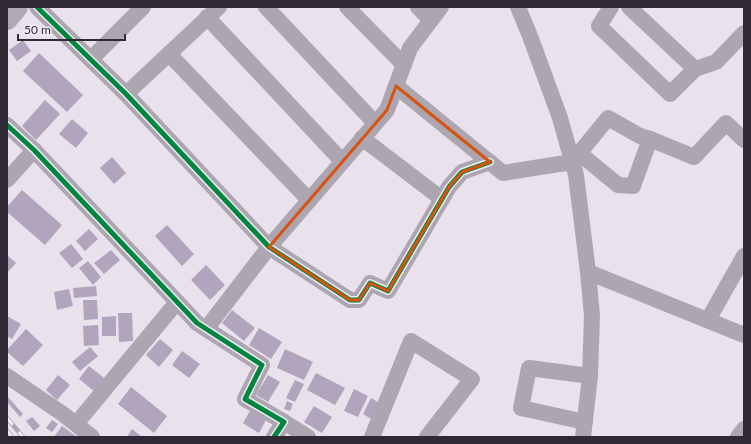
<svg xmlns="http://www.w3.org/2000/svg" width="751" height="444" viewBox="0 0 751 444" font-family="Lato,sans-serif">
<rect width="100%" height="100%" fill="#e9e1ec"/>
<g fill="#b1a4bd">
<polygon points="23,40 31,51 17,61 9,50"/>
<polygon points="39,53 83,95 67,112 23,71"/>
<polygon points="45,100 60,114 36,140 22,126"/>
<polygon points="72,119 88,133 76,148 59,134"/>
<polygon points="112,157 126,173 114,184 100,168"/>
<polygon points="22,190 62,225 45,245 7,212 7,207"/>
<polygon points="167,225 194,254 182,266 155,236"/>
<polygon points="89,229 98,239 85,251 76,241"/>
<polygon points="71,244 83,259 72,268 59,253"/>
<polygon points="111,250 120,260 104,274 94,263"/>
<polygon points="7,255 16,263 7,273"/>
<polygon points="88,261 101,277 93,285 79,268"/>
<polygon points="206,265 225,285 210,300 191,280"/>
<polygon points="96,286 97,296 74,298 73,288"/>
<polygon points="69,289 73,306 57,310 54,292"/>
<polygon points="83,300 97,300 98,319 84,320"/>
<polygon points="232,310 255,328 244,341 222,323"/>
<polygon points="118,313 132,313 133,341 119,342"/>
<polygon points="7,316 21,324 12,339 7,336"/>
<polygon points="116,316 116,336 102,336 102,317"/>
<polygon points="98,325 99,345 84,346 83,326"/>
<polygon points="259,328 282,342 271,359 249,345"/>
<polygon points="26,329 43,345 23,366 7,352 7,350"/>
<polygon points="160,339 173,350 159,367 146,355"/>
<polygon points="90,347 98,356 80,371 72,362"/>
<polygon points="285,349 313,362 304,380 277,368"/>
<polygon points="182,351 200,364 189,378 172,365"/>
<polygon points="89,366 104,378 94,391 79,379"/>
<polygon points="316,373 345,388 335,405 307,390"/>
<polygon points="58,375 70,385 57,400 46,390"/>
<polygon points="268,375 280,382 268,402 256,395"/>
<polygon points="295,380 304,384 295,402 286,398"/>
<polygon points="131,387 167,416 154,433 118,404"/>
<polygon points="354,389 368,396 358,417 344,411"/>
<polygon points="7,396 23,414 20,417 7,402"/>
<polygon points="371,398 381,404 373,420 363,414"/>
<polygon points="287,401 293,404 290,411 284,409"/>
<polygon points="314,406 332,417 322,433 304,422"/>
<polygon points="250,411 266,420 259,433 243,423"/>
<polygon points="32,417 40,426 34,431 26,421"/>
<polygon points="52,420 58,424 52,432 46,428"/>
<polygon points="62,426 77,437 54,437"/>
<polygon points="132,429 142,437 127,437"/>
</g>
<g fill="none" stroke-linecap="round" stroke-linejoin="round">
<g stroke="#aca6b0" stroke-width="16">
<polyline points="37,7 126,94 269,247 350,300 359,300 370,283 388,291 449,187 462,172 490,162"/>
<polyline points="266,7 375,123"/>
<polyline points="347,7 404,65"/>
<polyline points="418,7 431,20"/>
<polyline points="518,7 530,36 560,118 576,175 588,272 592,316 590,376 583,437"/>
<polyline points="611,7 599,26 670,94 695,69 716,62 744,33"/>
<polyline points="629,7 695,69"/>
<polyline points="207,17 342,161"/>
<polyline points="169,54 309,200"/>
<polyline points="91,59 143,7"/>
<polyline points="396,86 503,173 572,162 608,118 640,136 650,139 694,157 726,123 744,140"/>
<polyline points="126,94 219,7"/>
<polyline points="7,125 34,150 197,323 262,365 245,399 284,422 274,437"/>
<polyline points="362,138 442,199"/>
<polyline points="579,153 618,185 633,186 650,139"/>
<polyline points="7,180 34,150"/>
<polyline points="588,272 744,335"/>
<polyline points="708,320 744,256"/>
<polyline points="206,329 269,247 387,110 410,48 441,7"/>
<polyline points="7,376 63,414 92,437"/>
<polyline points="284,422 308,437"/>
<polyline points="585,422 521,408 529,368 590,376"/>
<polyline points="76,424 177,302"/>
<polyline points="372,437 411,341 472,379 427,437"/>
<polyline points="738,437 744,429"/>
</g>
<polyline stroke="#afa9b3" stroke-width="22" points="7,19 17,7"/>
<defs>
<g id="rail">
<polyline points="7,418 23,437"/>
<polyline points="7,431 12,437"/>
</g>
</defs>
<use href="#rail" stroke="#ada6af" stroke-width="4.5"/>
<use href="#rail" stroke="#f4e9f8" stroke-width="3" stroke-dasharray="9" stroke-linecap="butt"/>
<defs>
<g id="cycleway">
<polyline points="37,7 126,94 269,247 350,300 359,300 370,283 388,291 449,187 462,172 490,162"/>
<polyline points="7,125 34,150 197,323 262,365 245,399 284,422 274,437"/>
</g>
</defs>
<use href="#cycleway" stroke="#f4e9f8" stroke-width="8"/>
<use href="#cycleway" stroke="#00873e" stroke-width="5"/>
</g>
<path fill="none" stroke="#d65410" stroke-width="3" stroke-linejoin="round" d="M 396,86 L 490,162 L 462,172 L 449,187 L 388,291 L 370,283 L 359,300 L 350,300 L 269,247 L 387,110 Z"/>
<rect width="751" height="444" fill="none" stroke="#2f2935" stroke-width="16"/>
<path d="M18 34v6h107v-6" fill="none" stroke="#2f2935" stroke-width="2"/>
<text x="24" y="34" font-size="12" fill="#2f2935" stroke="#f4e9f8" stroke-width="3" paint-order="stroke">50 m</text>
</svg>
